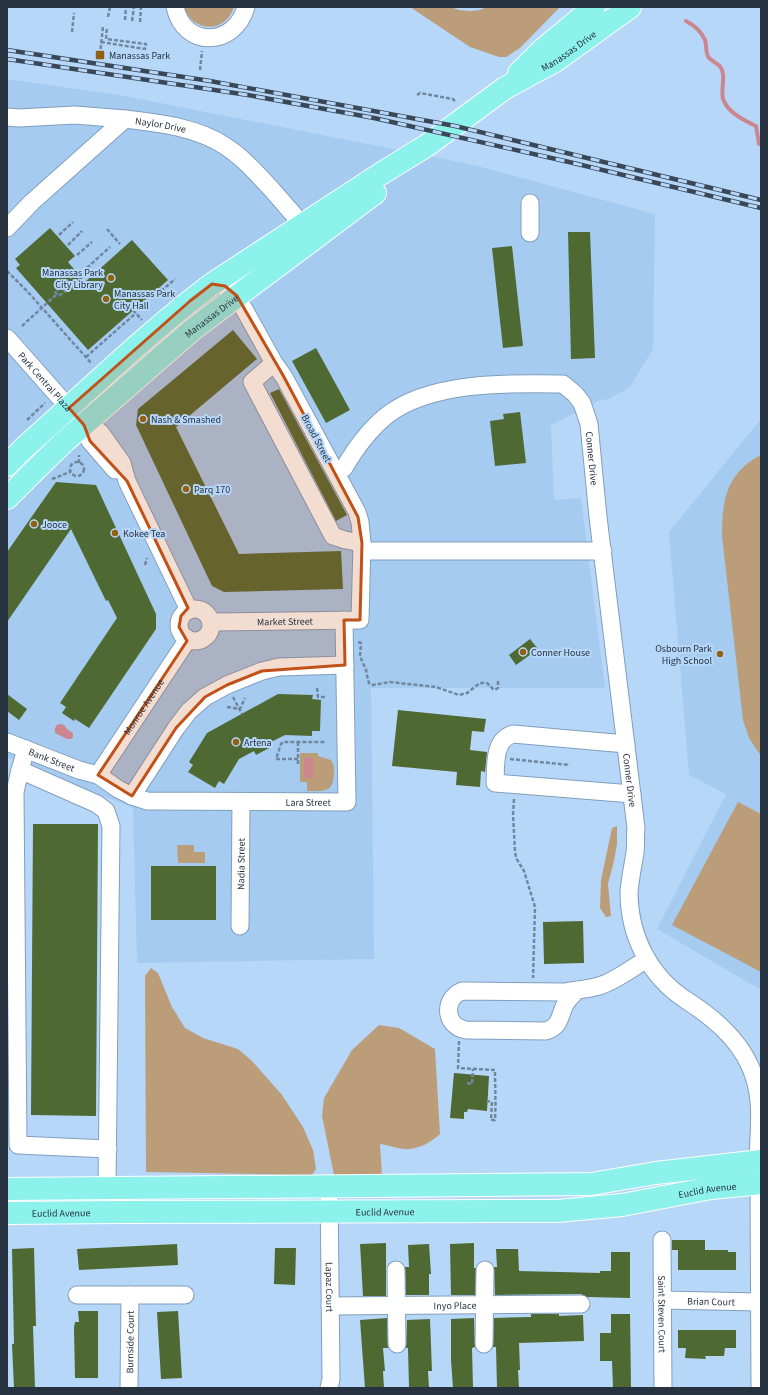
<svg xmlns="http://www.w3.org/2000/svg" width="768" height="1395" viewBox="0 0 768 1395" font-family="'Source Sans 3',sans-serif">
<rect width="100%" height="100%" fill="#b7d7f9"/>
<g fill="#a5cbf1">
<polygon points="7,79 125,96 474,165 655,214 653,349 630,387 609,399 601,400 551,425 554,500 581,498 605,688 371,688 374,959 137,963 133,808 7,757"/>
<polygon points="761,419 761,990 657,929 726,794 689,775 669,532"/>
</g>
<g fill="#bc9d7a">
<path d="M 184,7 L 234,7 C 232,12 230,17 226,20 C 212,34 189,25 184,7 Z"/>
<polygon points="410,7 451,7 459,10 470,11 480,10 486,7 560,7 520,48 506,57 499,57 470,47"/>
<path d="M 761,455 L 761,756 L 749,738 L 743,720 L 722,536 C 722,500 726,473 761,455 Z"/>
<path d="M 300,753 L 318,753 L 318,756 L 331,760 C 334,765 334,768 334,773 C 333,794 324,791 307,791 L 307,782 L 300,782 Z"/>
<polygon points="738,802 761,814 761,972 672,925"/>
<polygon points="617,826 617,844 614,861 608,884 611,916 606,917 600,908 601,880 612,828"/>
<polygon points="177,845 194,845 194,852 205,852 205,863 178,863"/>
<polygon points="151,968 158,973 172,1007 185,1028 203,1038 238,1049 252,1061 282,1095 303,1127 313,1150 316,1169 312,1175 146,1172 145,976"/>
<path d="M 379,1025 L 399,1028 L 435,1049 L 440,1134 C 431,1142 421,1148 409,1149 C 401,1150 389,1145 380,1144 L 382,1175 L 334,1175 L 322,1116 L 324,1098 L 352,1050 Z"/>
</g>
<g fill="#cb8690">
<polygon points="60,724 64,725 68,730 73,733 73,737 71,739 67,739 55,733 55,728 57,725"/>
<rect x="304" y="758" width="9" height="20"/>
</g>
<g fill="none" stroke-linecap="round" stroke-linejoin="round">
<path stroke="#cb8690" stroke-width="4" d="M 686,21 C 694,25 701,31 705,40 C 707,46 705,53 709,58 C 714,63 722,64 723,74 C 724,82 721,91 723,99 C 728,113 744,120 756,126 L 759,144"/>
</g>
<g fill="#4f6932">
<polygon points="50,228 75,256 68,262 85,282 132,240 168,280 88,350 16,268 20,265 15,259"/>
<polygon points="568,232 590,232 595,358 571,359"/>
<polygon points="512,246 523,346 503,348 492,248"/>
<polygon points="233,330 257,359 176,427 239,554 341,551 343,589 224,592 212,586 136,425 138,409"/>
<polygon points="316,348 350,410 326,423 292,361"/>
<polygon points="279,389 347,515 336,521 270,393"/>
<polygon points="520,412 526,463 495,466 490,421 504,419 503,414"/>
<polygon points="56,482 96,485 156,614 156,629 89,728 75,719 74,721 62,713 66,707 60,703 117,618 108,600 106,601 71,529 7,622 7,552"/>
<polygon points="530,639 538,649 516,665 509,655"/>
<polygon points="7,694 27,709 19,720 7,711"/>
<polygon points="278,694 313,695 312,699 321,700 320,731 312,731 312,736 285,735 267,744 269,748 256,755 254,751 239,759 224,784 219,781 215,788 188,772 193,765 189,762 207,733"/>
<polygon points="398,710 486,719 484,732 472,731 470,750 487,752 485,772 481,771 480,787 456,785 457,772 392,766"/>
<polygon points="33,824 98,824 96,1116 31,1115"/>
<rect x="151" y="866" width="65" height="54"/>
<polygon points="583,921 584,963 544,964 543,922"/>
<polygon points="454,1073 489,1076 487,1111 468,1109 467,1112 464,1112 464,1119 450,1118"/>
<polygon points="672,1240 705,1240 705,1250 728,1250 728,1252 736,1252 736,1270 678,1270 678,1250 672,1250"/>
<polygon points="386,1243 386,1296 363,1296 360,1244"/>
<polygon points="474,1243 474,1268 476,1268 475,1295 451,1295 450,1244"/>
<polygon points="177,1244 178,1265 79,1270 77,1249"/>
<polygon points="429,1244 431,1274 429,1274 429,1295 406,1295 405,1267 409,1267 408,1245"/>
<polygon points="34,1248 36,1326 33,1326 35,1388 14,1388 12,1344 14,1344 12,1249"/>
<polygon points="275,1248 296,1248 295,1285 274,1284"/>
<polygon points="496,1249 518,1249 519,1271 600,1273 600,1271 611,1271 611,1252 630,1252 630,1298 587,1297 581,1294 495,1295 494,1267 497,1267"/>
<polygon points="78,1311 98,1311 98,1378 75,1378 74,1328 75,1322 79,1322"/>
<polygon points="178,1311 182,1378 161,1379 157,1312"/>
<polygon points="531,1314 559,1314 559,1316 583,1315 584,1341 519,1343 520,1370 518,1370 519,1388 497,1388 496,1347 493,1347 494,1318 531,1317"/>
<polygon points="611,1314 630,1314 631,1388 613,1388 612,1361 600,1361 600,1333 611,1333"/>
<polygon points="387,1318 388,1348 383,1348 385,1371 383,1371 384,1388 365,1388 360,1320"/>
<polygon points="474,1318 475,1347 472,1348 473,1388 453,1388 451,1360 451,1319"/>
<polygon points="430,1319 432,1371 428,1371 429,1388 409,1388 408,1348 406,1348 407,1320"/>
<polygon points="678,1330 736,1330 736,1348 725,1348 724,1356 705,1356 706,1359 685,1358 686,1348 678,1348"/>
</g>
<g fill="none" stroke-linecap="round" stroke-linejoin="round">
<defs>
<g id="minor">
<path d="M 175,7 C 184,49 235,47 246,7"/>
<polyline points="7,117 19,118 75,115 125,119"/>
<polyline points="530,203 530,233"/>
<path id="s1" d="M 7,228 L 32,202 L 125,119 C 158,123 197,127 225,146 C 244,158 259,176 274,192 C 286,206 298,219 310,234"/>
<path id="s2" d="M 7,338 L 84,425 L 100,432 L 122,463 L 127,481 L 189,610"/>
<polyline points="274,363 252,382 333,536 345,540 362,543"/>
<polyline points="84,425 90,441 115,470"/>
<path id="s3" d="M 344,468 C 355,449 369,430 386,416 C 430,381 510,383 563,384 L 575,394 L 582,403 L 589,424 L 598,517 L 636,828 C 635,836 636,845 635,853 C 633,865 630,879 629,892 C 629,935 649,976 686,1000 C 712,1017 737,1037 750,1066 C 764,1096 759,1128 758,1159 C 757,1167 758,1175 759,1183 L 760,1388"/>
<polyline points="362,551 603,551"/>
<circle cx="195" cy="625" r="16"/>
<path id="s4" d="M 211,622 L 360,620 L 362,543 L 360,522 L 357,512 L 284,377 L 274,363 L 234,291 L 225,286 L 212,284"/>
<path id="s5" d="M 7,742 L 79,770 L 98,775 L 118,789 L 132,796 L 147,801 L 347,802 L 344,620"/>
<path d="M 626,744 L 513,734 C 493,740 496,765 495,783 L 632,794"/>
<polyline points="26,749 20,770 97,804 106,811 111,826 107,1189"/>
<polyline points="20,770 15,792 18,1145 108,1149"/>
<path id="s6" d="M 98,775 L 188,639"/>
<polyline points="132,796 176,728 189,711 205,697 227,685 262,671 279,667 345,665"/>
<path id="s7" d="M 240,926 L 241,802"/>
<path d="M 577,990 C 574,994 569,998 566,1003 C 559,1014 562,1026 546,1031 L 466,1030 C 444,1026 443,999 462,991 L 565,992 C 576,990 588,989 599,986 C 616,981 632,968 647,959"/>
<path id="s8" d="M 329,1186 L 331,1379 L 329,1388"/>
<path id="s9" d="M 662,1240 L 663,1388"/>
<polyline points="396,1270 397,1344"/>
<polyline points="77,1295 185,1295"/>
<path id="s10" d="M 662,1300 L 759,1302"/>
<path id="s11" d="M 330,1306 L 581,1304"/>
<polyline points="484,1344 485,1270"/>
<path id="s12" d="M 129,1388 L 130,1295"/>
</g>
<g id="major">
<polyline points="519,73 541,51 594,7"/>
<path id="s13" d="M 7,465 L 24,448 C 86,393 146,334 212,284 L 382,173 L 426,146 L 505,88 L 555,61 L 630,7"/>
<path id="s14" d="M 7,498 L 34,471 L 65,441 L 192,330 L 375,193"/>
<polyline points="7,1189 591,1184 656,1173 761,1161"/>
<path id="s15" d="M 7,1213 L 118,1212 L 557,1211 L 622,1205 L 711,1188 L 761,1183"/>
</g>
</defs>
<use href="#minor" stroke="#809fbe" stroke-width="19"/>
<use href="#major" stroke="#fff" stroke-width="24"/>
<g stroke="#71879f" stroke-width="2.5" stroke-dasharray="4 2" stroke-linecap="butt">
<polyline points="108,17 110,7"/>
<polyline points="125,20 126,7"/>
<polyline points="132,21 134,7"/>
<polyline points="140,22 141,7"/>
<polyline points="72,32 74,13"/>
<polyline points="101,42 145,49 146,44 106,39 107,27"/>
<polyline points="100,55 103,26"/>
<polyline points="200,70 202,51"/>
<polyline points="417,95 420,93 453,99 456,103"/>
<polyline points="107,229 120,244"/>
<polyline points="59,235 73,222"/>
<polyline points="68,245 82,231"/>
<polyline points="77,255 92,242"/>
<polyline points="7,271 27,291 92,364"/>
<polygon points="76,273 80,278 59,296 55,292"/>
<polyline points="78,276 110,247"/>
<polyline points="159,288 167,298"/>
<polyline points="161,291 175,279"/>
<polyline points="133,310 142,320"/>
<polyline points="22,326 57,294"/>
<polyline points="86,357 136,313"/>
<polyline points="27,420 45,403"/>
<circle cx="77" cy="469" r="7"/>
<polyline points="79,463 79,455"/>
<polyline points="52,479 70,472"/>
<polyline points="145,565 147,558"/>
<polyline points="358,642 361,643 360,656 366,670 368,680 369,683 373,685 390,682 436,687 459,695 467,693 480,683 487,683 493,689 495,690 498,688 498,680"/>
<polyline points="317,688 318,697 325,697"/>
<polyline points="233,697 242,714"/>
<polyline points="227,707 240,709 245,698"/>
<polyline points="298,742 298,764 300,763"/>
<polyline points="298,759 276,759 281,744 283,742 325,742"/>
<polyline points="510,759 570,765"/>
<polyline points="514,799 513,815 515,851 516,858 524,871 535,907 533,978"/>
<path d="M 459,1041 L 458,1068 L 495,1070 C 495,1087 496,1103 495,1120 L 491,1120 L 492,1102 L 487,1101"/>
<polyline points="467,1083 472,1084 473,1069"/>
</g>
<use href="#minor" stroke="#fff" stroke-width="17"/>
<use href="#major" stroke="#8df1ec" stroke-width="22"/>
<defs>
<g id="rail">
<polyline points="7,50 210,81 455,126 761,200"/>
<polyline points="7,59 248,95 374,118 569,162 761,208"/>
</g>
</defs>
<use href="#rail" stroke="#394757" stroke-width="4.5"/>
<use href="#rail" stroke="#b7d7f9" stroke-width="3" stroke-dasharray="9" stroke-linecap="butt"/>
</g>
<path fill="#c15116" fill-opacity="0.2" stroke="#c15116" stroke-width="3" stroke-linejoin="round" d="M 212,284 L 225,286 L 237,296 L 284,377 L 358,517 L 362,543 L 360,620 L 344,620 L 345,665 L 262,671 L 227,685 L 205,697 L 176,728 L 132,796 L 98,775 L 187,641 L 179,627 L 181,616 L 188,608 L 127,481 L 90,441 L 84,425 L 69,408 L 190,301 Z"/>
<g fill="#946014" stroke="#b7d7f9" stroke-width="1.5">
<rect x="95" y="50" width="10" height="10" rx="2"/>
<circle cx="111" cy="278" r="4"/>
<circle cx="106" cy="299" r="4"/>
<circle cx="143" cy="419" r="4"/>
<circle cx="186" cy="489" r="4"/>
<circle cx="34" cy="524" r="4"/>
<circle cx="115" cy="533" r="4"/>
<circle cx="523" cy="652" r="4"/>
<circle cx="720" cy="654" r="4"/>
<circle cx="236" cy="742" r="4"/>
</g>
<g text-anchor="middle" stroke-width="4" stroke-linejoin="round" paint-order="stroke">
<g font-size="10" fill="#273340" stroke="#b7d7f9">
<text dy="4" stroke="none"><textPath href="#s13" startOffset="700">Manassas Drive</textPath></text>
<text dy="4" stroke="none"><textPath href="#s1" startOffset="197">Naylor Drive</textPath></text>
<text dy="4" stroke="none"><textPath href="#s14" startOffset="274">Manassas Drive</textPath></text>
<text dy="4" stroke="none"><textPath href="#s2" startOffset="58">Park Central Plaza</textPath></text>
<text transform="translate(317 438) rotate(62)" y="4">Broad Street</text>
<text dy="4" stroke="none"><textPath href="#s3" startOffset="334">Conner Drive</textPath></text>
<text dy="4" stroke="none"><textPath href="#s4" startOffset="74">Market Street</textPath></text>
<text dy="4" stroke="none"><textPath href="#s6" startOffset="82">Monroe Avenue</textPath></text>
<text dy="4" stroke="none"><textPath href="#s5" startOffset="48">Bank Street</textPath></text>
<text dy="4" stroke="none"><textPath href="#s3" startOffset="658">Conner Drive</textPath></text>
<text dy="4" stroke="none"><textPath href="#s5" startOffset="314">Lara Street</textPath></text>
<text dy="4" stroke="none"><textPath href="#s7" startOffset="62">Nadia Street</textPath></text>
<text dy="4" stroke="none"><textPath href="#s15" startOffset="702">Euclid Avenue</textPath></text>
<text dy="4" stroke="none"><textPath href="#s15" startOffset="54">Euclid Avenue</textPath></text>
<text dy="4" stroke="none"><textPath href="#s15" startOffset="378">Euclid Avenue</textPath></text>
<text dy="4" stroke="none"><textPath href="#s8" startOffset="101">Lapaz Court</textPath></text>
<text dy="4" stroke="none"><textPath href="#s10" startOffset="49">Brian Court</textPath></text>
<text dy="4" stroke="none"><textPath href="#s11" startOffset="125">Inyo Place</textPath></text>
<text dy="4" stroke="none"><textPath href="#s9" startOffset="74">Saint Steven Court</textPath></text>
<text dy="4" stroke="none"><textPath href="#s12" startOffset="46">Burnside Court</textPath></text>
</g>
<g font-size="10" fill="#273340" stroke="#b7d7f9" text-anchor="start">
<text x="109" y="59">Manassas Park</text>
<text x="103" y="276" text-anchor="end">Manassas Park<tspan x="103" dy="12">City Library</tspan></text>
<text x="114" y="297">Manassas Park<tspan x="114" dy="12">City Hall</tspan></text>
<text x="151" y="423">Nash &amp; Smashed</text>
<text x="194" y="493">Parq 170</text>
<text x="42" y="528">Jooce</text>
<text x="123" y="537">Kokee Tea</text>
<text x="712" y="652" text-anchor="end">Osbourn Park<tspan x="712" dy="12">High School</tspan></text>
<text x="531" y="656">Conner House</text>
<text x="244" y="746">Artena</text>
</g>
</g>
<rect width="768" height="1395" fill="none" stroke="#273340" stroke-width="16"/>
</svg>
